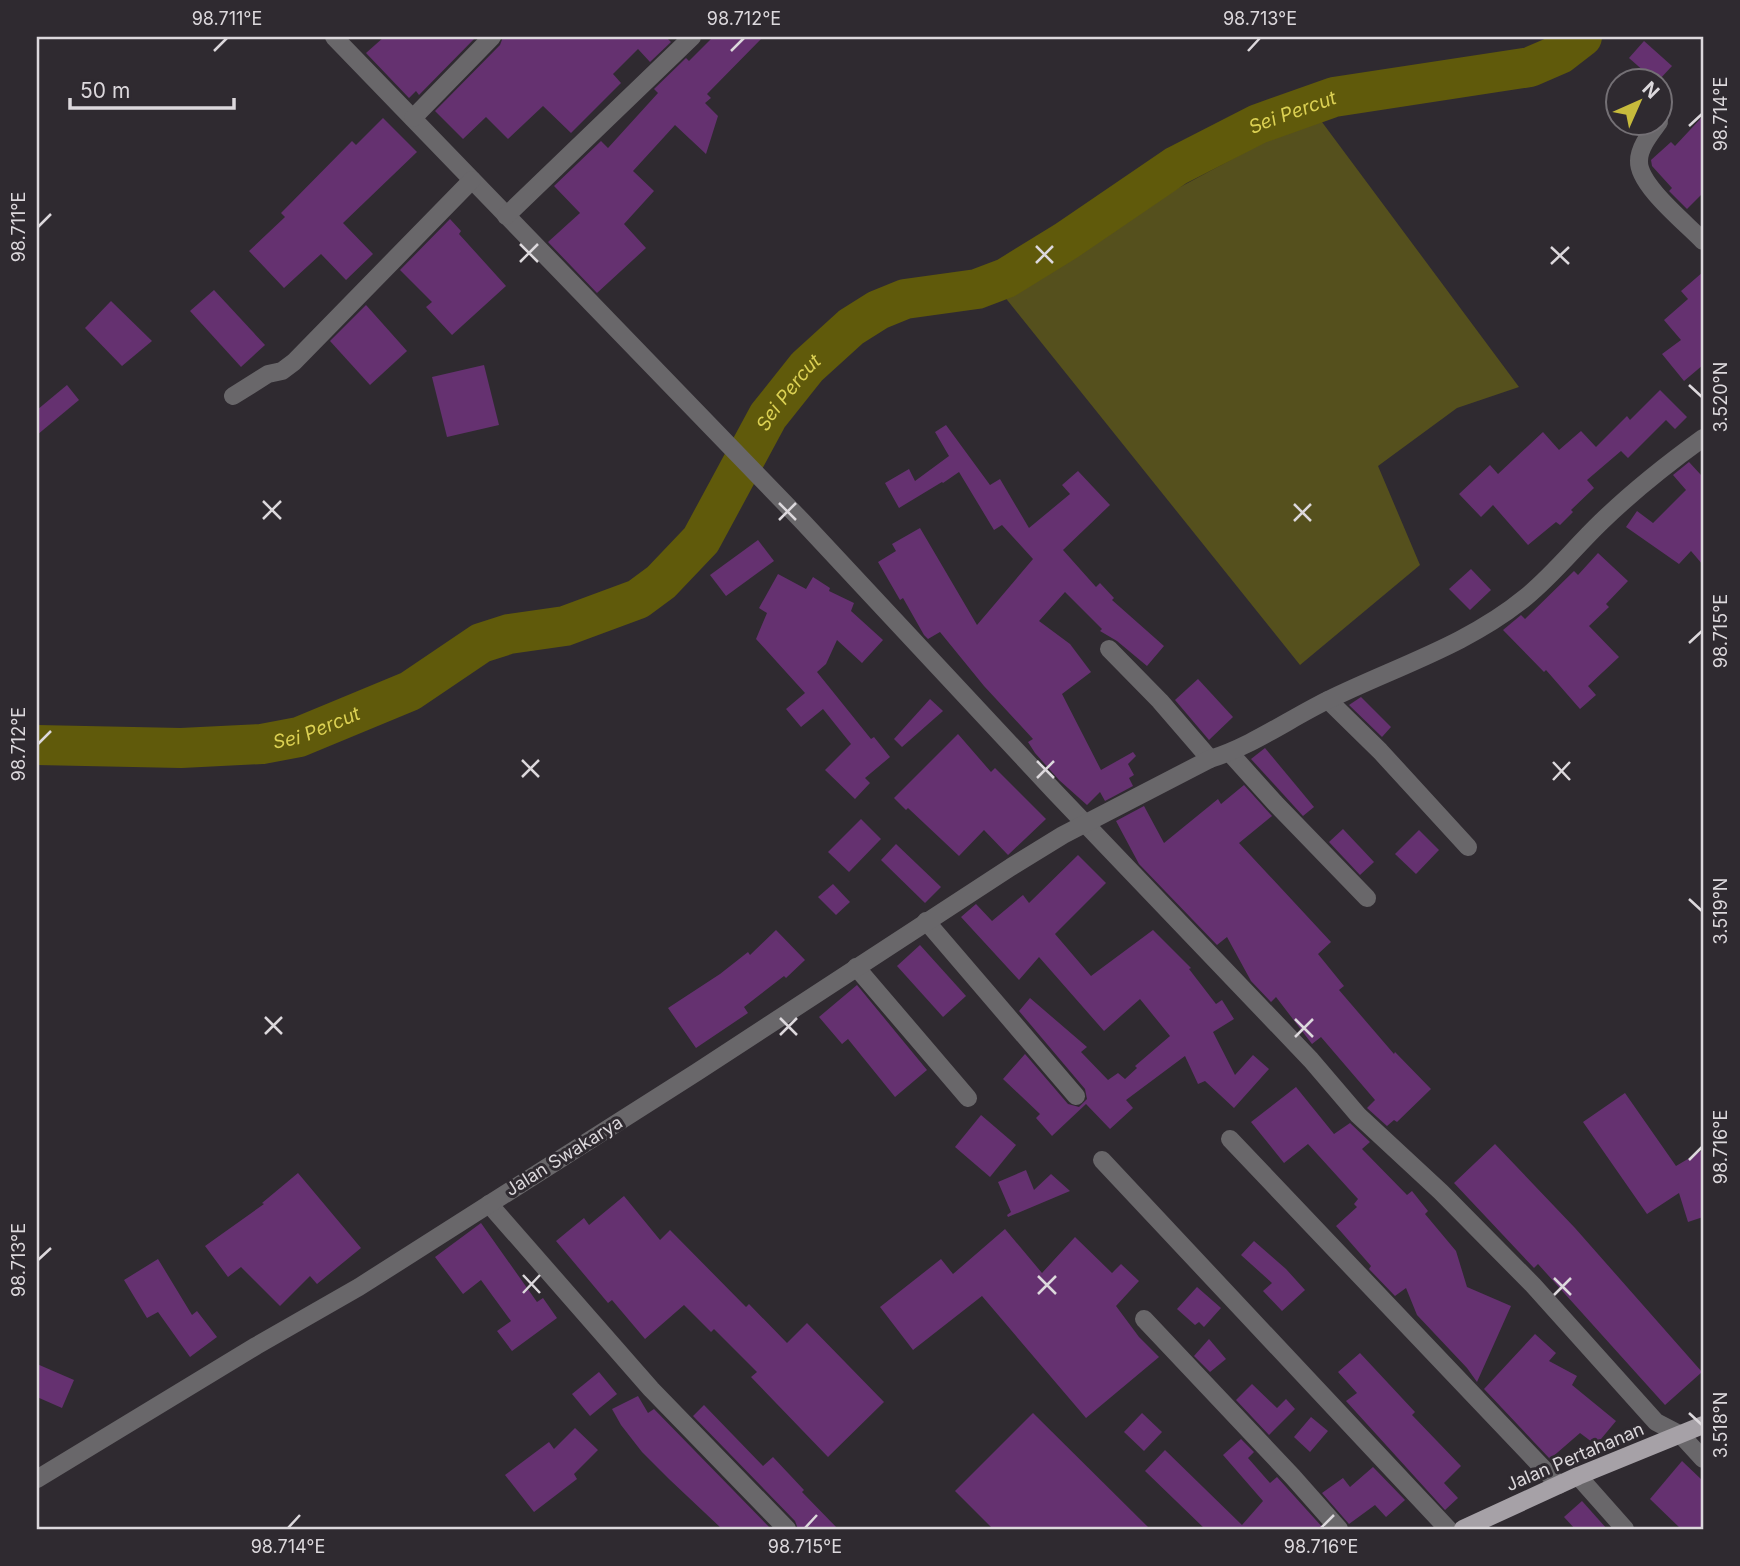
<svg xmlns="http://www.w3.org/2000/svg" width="1740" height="1566" viewBox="0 0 1740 1566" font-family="Inter,sans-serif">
<rect width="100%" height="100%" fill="#2f2a30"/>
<polygon fill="#55501d" points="1316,114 1519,387 1457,408 1378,466 1420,565 1300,665 996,286"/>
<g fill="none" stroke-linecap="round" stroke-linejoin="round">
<path stroke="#605a0b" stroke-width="40" id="s1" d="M 37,745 L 181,748 L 262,744 L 299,737 L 410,691 L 481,643 L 509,634 L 565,626 L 638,599 L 661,582 L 701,540 L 768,416 L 807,367 L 851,327 L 878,310 L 905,299 L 977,289 L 1006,278 L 1066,241 L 1176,166 L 1258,124 L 1334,97 L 1530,67 L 1560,54 L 1582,37"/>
</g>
<g fill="#653170">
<polygon points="384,37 476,37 419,95 416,91 409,98 366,53"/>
<polygon points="503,37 666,37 671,42 650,62 638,49 613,74 621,83 571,133 543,106 508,139 486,117 463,139 435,111 500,45"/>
<polygon points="713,37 763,37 707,94 711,98 705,103 718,116 706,154 675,125 633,171 654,191 624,224 646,248 597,293 548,242 580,213 554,186 601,141 608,148 658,93 654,89 686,58 689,61"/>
<polygon points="1644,41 1672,66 1659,80 1654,80 1629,58"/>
<polygon points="1703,116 1703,193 1687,209 1669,191 1672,188 1652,166 1651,160 1671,142 1675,146"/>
<polygon points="383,118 417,152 343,223 373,254 346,280 321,254 284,288 249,251 285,217 281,213 352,141 356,145"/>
<polygon points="450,219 461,231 459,234 506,286 452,335 426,307 432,302 400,270"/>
<polygon points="1703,272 1703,365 1684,381 1662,354 1681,340 1664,320 1688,299 1681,291"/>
<polygon points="214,290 265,345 241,367 190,311"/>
<polygon points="111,301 152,341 122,366 85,328"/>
<polygon points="366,305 407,351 370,385 330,341"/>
<polygon points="484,365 499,425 447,437 432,377"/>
<polygon points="67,385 79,400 37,435 37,410"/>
<polygon points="1660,390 1687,417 1675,429 1666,420 1628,458 1621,451 1587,480 1594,488 1571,510 1573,512 1560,525 1556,522 1528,545 1493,505 1481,517 1459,494 1490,465 1498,474 1543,432 1559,450 1581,431 1596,447 1627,416 1630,420"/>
<polygon points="946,425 990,485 1000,479 1029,528 1070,494 1062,485 1078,471 1110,505 1063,550 1096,587 1100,583 1114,598 1112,600 1164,646 1147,666 1117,641 1100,631 1102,629 1065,592 1039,621 1070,644 1091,672 1062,694 1101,770 1133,752 1136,756 1128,764 1134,775 1129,778 1133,786 1105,801 1100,792 1087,805 1059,780 1035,753 1028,742 1033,739 984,686 940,632 928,639 924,635 903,598 900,600 878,562 896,551 892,544 920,528 977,625 1033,559 1002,525 994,530 959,472 943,483 942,482 899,508 885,483 909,469 915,481 949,456 935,432"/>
<polygon points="1689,462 1701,475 1703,473 1703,565 1691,551 1679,564 1626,527 1637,511 1653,523 1686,490 1673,475"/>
<polygon points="758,540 774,561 726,596 710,575"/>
<polygon points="1598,553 1628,581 1606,604 1609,607 1589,626 1619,657 1588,686 1596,695 1580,709 1546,670 1544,672 1503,630 1521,615 1525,619 1574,571 1578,575"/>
<polygon points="1471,569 1491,590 1470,610 1449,589"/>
<polygon points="778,574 806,589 813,577 830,588 829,591 854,603 851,611 883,640 862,663 837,640 826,664 817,672 871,739 874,737 890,757 865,778 870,783 855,799 825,770 851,744 823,709 801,727 786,709 805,693 756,639 767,613 759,608"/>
<polygon points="1198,679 1233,717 1209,740 1175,700"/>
<polygon points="1361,697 1391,727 1382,737 1349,705"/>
<polygon points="930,699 943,711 902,747 894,739"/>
<polygon points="958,734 991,772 995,768 1046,819 1008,855 984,830 959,856 908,808 906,810 894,798"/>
<polygon points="1265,748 1314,807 1303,816 1251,759"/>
<polygon points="1244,785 1272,816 1239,843 1331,942 1318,954 1344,986 1339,990 1394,1054 1395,1052 1431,1089 1397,1122 1394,1120 1387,1126 1367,1108 1375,1100 1321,1037 1312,1044 1276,997 1271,1002 1251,981 1227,937 1217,945 1139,864 1116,821 1144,806 1164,843 1218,799 1221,804"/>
<polygon points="861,819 881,839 849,872 828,852"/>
<polygon points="1343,829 1374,862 1360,875 1329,842"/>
<polygon points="1419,830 1439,850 1416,874 1395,854"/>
<polygon points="896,844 941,887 925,903 881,860"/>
<polygon points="1078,855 1106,883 1055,934 1091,976 1153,930 1191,968 1189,969 1216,1004 1222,1000 1234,1019 1213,1032 1235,1075 1253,1055 1269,1069 1234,1108 1205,1081 1198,1084 1185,1056 1126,1100 1133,1108 1110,1129 1086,1104 1052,1136 1036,1118 1040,1114 1003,1079 1025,1054 1068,1104 1079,1107 1087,1099 1085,1089 1019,1011 1030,998 1087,1047 1081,1052 1108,1080 1118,1073 1125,1079 1137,1068 1135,1066 1170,1036 1140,999 1104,1031 1039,957 1019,980 961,917 976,904 992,921 1023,895 1029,903"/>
<polygon points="833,884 850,902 836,915 818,897"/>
<polygon points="776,930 805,960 786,978 784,976 744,1007 748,1013 696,1048 668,1008 720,974 748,952 750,955"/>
<polygon points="920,945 966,996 943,1017 897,966"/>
<polygon points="857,985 927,1070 895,1097 848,1039 842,1044 819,1017"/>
<polygon points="1296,1087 1334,1134 1350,1123 1370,1142 1362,1149 1407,1195 1412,1191 1428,1211 1425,1214 1456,1251 1467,1287 1511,1306 1477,1382 1467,1368 1417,1315 1406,1288 1395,1296 1369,1269 1371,1266 1336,1226 1357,1207 1354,1204 1358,1199 1308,1144 1284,1163 1251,1122"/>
<polygon points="1625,1093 1676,1166 1703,1150 1703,1217 1688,1222 1679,1193 1647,1214 1583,1122"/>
<polygon points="981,1115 1016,1145 990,1177 955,1147"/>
<polygon points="1495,1144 1575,1228 1702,1372 1665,1405 1538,1264 1534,1268 1454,1183"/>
<polygon points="1026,1170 1034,1190 1051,1174 1070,1191 1008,1217 1007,1215 1011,1212 998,1182"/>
<polygon points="298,1173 361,1248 317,1284 310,1276 280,1306 241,1267 228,1277 205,1246 264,1204 262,1203"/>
<polygon points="624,1196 660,1240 670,1230 746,1307 749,1304 787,1343 807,1323 884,1402 828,1457 751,1377 757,1372 714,1329 711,1332 684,1305 645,1339 612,1300 608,1303 556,1241 584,1218 589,1225"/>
<polygon points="481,1223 537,1302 543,1298 557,1318 512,1351 497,1331 511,1321 481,1280 463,1294 435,1257"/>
<polygon points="1005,1229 1042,1273 1075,1237 1112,1273 1121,1264 1139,1281 1116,1306 1139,1337 1159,1357 1086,1418 982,1296 913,1350 880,1307 941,1259 953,1274"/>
<polygon points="1254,1241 1286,1269 1305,1290 1282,1311 1263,1291 1272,1283 1241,1255"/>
<polygon points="158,1259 192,1315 197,1311 217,1337 190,1357 158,1312 147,1318 124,1280"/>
<polygon points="1197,1287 1221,1308 1204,1327 1199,1322 1195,1325 1177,1309"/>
<polygon points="1535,1334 1556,1353 1549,1361 1577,1376 1572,1385 1616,1421 1596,1445 1580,1433 1550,1459 1484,1389"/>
<polygon points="1209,1339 1226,1359 1210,1372 1194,1356"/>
<polygon points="1360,1353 1415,1412 1412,1415 1461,1466 1444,1483 1458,1498 1445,1510 1346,1401 1357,1393 1338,1372"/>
<polygon points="37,1364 74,1380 62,1408 37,1397"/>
<polygon points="599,1372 617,1394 590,1416 572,1394"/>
<polygon points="1252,1384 1277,1408 1286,1399 1295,1409 1269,1435 1236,1400"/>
<polygon points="638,1396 648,1413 654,1409 771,1529 722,1529 669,1479 642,1452 621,1425 612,1409"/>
<polygon points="704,1405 763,1466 773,1457 804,1490 802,1492 838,1529 798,1529 795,1521 693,1416"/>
<polygon points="1033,1413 1150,1529 993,1529 955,1491"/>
<polygon points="1142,1413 1162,1432 1144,1451 1124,1432"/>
<polygon points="1311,1417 1328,1431 1310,1452 1294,1437"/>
<polygon points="575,1428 598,1450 574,1474 577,1479 534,1512 505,1475 549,1442 554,1449"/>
<polygon points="1241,1439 1254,1452 1248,1458 1270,1483 1277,1477 1324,1529 1205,1529 1145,1471 1165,1450 1242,1525 1263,1501 1223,1455"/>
<polygon points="1682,1461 1703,1481 1703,1529 1681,1529 1650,1499"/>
<polygon points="1373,1467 1405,1500 1386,1517 1375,1505 1349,1524 1322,1493 1343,1478 1350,1487"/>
<polygon points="1582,1501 1607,1529 1575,1529 1564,1517"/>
</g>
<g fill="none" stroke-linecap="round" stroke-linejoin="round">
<g stroke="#69676a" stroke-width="18">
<polyline points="334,37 803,522 1055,792 1311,1060 1358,1115 1441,1192 1533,1285 1656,1422 1681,1435 1703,1459"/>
<polyline points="413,118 492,37"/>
<path d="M 1659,122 C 1651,133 1639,147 1639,161 C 1638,185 1686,223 1703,241"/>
<polyline points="506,216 692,37"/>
<polyline points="233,396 268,374 282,371 294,362 472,180"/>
<polyline points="1109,649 1160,701 1210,759"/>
<polyline points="1328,700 1380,751 1468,847"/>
<polyline points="1230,753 1275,803 1367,898"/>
<polyline points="926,921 1076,1096"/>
<polyline points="856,967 968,1098"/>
<polyline points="1230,1139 1559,1485"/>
<polyline points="1102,1160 1448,1529"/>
<polyline points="489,1204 651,1389 787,1529"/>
<polyline points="1144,1319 1293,1477 1339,1529"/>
<polyline points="1578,1476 1625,1529"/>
<path d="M 37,1479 L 256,1346 L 359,1287 L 697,1072 L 1011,867 L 1063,835 L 1210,759 C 1252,746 1289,719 1328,700 C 1395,667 1468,645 1526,597 C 1553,575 1575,547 1601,522 C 1633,491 1667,464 1703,438"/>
</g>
<polyline stroke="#a6a1a7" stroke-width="18" points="1463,1529 1578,1476 1703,1425"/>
</g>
<path fill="none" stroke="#dcd8dc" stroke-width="2.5" d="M 214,51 L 227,38M 731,51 L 744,38M 1248,51 L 1260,38M 1689,126 L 1702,114M 38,227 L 51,214M 520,244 L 538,262M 1036,246 L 1053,263M 1551,247 L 1569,264M 520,262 L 538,244M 1036,263 L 1053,246M 1551,264 L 1569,247M 1689,385 L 1702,397M 263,501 L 281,519M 779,503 L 796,520M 1294,504 L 1311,521M 263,519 L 281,501M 779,520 L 796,503M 1294,521 L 1311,504M 1689,643 L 1702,631M 38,744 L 51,731M 522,760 L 539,777M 1037,761 L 1054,778M 1553,762 L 1570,780M 522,777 L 539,760M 1037,778 L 1054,761M 1553,780 L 1570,762M 1689,899 L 1702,911M 265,1017 L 282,1034M 780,1018 L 797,1035M 1295,1019 L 1313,1037M 265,1034 L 282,1017M 780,1035 L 797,1018M 1295,1037 L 1313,1019M 1689,1160 L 1702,1147M 38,1260 L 51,1248M 523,1275 L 540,1293M 1038,1276 L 1056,1294M 1554,1278 L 1571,1295M 523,1293 L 540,1275M 1038,1294 L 1056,1276M 1554,1295 L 1571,1278M 1689,1413 L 1702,1425M 288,1528 L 300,1515M 805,1528 L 817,1515M 1321,1528 L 1334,1515"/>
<g text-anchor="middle" stroke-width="6" stroke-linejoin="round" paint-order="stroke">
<g font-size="18" fill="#dcd8dc" stroke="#2f2a30">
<text transform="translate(564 1156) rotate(-32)" y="6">Jalan Swakarya</text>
<text transform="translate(1575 1457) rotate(-23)" y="6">Jalan Pertahanan</text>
</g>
<g font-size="19" font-style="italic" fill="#dcd153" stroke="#2f2a30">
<text dy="7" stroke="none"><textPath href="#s1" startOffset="1479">Sei Percut</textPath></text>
<text dy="7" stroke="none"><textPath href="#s1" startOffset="891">Sei Percut</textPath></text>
<text dy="7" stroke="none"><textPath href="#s1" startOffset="282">Sei Percut</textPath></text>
</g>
</g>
<rect width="1740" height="1566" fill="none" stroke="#2f2a30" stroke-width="77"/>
<g transform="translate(1639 102) rotate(45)"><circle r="33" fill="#2f2a30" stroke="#747075" stroke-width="2"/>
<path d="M0-5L12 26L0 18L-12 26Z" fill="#c7bb3c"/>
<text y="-10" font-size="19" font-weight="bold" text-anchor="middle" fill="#dcd8dc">N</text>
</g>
<path d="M70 98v10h164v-10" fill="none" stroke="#dcd8dc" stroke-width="3.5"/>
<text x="80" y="98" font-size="21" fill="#dcd8dc" stroke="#2f2a30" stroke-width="5" paint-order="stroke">50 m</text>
<rect x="38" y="38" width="1664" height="1490" fill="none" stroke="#dcd8dc" stroke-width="2.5"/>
<g font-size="18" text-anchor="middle" fill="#dcd8dc">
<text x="227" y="25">98.711°E</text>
<text x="744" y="25">98.712°E</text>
<text x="1260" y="25">98.713°E</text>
<text transform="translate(1721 114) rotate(-90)" y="6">98.714°E</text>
<text transform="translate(19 227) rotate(-90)" y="6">98.711°E</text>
<text transform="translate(1721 397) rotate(-90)" y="6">3.520°N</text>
<text transform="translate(1721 631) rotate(-90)" y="6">98.715°E</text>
<text transform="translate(19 744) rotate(-90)" y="6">98.712°E</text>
<text transform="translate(1721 911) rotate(-90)" y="6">3.519°N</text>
<text transform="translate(1721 1147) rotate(-90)" y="6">98.716°E</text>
<text transform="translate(19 1260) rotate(-90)" y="6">98.713°E</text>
<text transform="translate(1721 1425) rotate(-90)" y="6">3.518°N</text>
<text x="288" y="1553">98.714°E</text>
<text x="805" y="1553">98.715°E</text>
<text x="1321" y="1553">98.716°E</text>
</g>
</svg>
